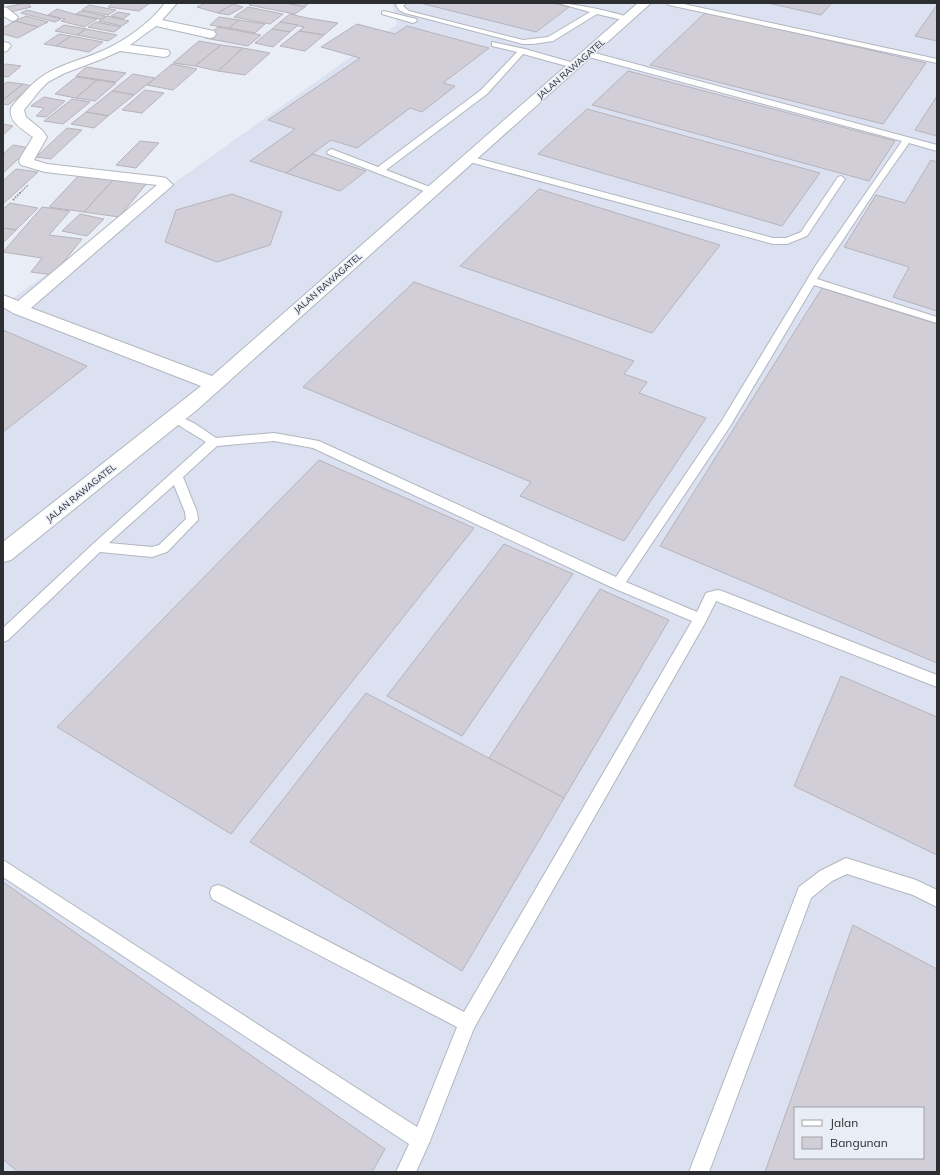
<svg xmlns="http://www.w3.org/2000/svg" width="940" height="1175" viewBox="0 0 940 1175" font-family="Mulish,sans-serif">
<rect width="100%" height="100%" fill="#e9edf6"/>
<path fill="#dbe1f0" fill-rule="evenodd" d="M 392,3 L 937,3 L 937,1172 L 3,1172 L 3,302 L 6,303 L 397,24 ZM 795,1108 L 923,1108 L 923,1158 L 795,1158 Z"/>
<g fill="#d2ced7" stroke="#b6b3bb" fill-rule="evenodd">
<polygon points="25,3 28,3 31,7 10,12 7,7"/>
<polygon points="113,3 150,3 139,11 108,7"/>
<polygon points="205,3 228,3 233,4 218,13 197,7"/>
<polygon points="252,3 286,3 305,7 295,14 249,5"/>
<polygon points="286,3 309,3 305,7"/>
<polygon points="420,3 552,3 569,7 536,32"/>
<polygon points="768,3 832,3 821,15"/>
<polygon points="233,4 243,7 229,15 218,13"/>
<polygon points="89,5 116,10 108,15 82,10"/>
<polygon points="937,5 937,41 915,36"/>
<polygon points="248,7 283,14 270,24 234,17"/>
<polygon points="57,9 74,14 97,19 84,27 61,21 65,19 48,15"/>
<polygon points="27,10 61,19 55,22 21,13"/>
<polygon points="81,11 105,16 100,19 76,14"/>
<polygon points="118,12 130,14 123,19 111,16"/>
<polygon points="706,12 926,63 883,124 650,65"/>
<polygon points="290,14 307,18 338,23 324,35 299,31 304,27 280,22"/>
<polygon points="26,16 48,22 38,27 15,21"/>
<polygon points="107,16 129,21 122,26 99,21"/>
<polygon points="219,17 239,20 229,28 210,25"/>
<polygon points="239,20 265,24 255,33 229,28"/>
<polygon points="15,21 38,27 18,38 3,34 3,28"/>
<polygon points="96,22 121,27 114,32 88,27"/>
<polygon points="280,22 298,25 290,32 272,29"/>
<polygon points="357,24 395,34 407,26 489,48 443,83 455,86 422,112 410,108 357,148 331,140 286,173 250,161 295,129 268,120 360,58 321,47"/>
<polygon points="64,25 86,29 77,35 55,31"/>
<polygon points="218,27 261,35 248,46 205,38"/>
<polygon points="86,29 117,35 108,41 77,35"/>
<polygon points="272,29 290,32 273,47 255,43"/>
<polygon points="299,31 324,35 305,51 280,46"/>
<polygon points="59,34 71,36 56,46 44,44"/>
<polygon points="71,36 103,42 89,52 56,46"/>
<polygon points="199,41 221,45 195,66 173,63"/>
<polygon points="221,45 243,48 218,71 195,66"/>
<polygon points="243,48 270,53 245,75 218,71"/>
<polygon points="6,64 21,66 8,77 3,76 3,66"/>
<polygon points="172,64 197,69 173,90 147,85"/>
<polygon points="86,67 126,73 116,82 76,76"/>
<polygon points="628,71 895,141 869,181 592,105"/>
<polygon points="133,74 155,78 134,95 112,91"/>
<polygon points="76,77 97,80 76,98 55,94"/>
<polygon points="97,80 116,83 95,101 76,98"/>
<polygon points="7,82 23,84 3,100 3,85"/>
<polygon points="23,84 32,86 8,105 3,104 3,100"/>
<polygon points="145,90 164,93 142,113 122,110"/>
<polygon points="112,91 134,95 108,116 86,112"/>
<polygon points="937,96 937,136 915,130"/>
<polygon points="44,97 65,101 46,117 36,116 44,108 31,106"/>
<polygon points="72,99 90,102 63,124 44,121"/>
<polygon points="587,109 820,173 782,226 538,154"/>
<polygon points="86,112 108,116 94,128 71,124"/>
<polygon points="3,124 13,126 3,135"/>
<polygon points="67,128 82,130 51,159 36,157"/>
<polygon points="140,141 159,143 136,168 116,165"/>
<polygon points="13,145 30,148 3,173 3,154"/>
<polygon points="313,154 366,171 340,191 286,173"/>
<polygon points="931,160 937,162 937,311 893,297 909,267 844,247 876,195 905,203"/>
<polygon points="16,169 38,172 3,204 3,181"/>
<polygon points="80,174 114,179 84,212 49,207"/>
<polygon points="114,179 147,183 119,217 84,212"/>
<polygon points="539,189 720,245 652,333 460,266"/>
<polygon points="232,194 282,212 270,245 217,262 165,242 176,210"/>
<polygon points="10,203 38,208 16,230 3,228 3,209"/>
<polygon points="42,207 70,211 49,235 82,239 53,275 31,272 42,258 3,252"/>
<polygon points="80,214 104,219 87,236 62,231"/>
<polygon points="3,228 16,230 3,243"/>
<polygon points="414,282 634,361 624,374 647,382 639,393 706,418 624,541 520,496 531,482 303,387"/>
<polygon points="822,288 937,324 937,663 660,546"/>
<polygon points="3,330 87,366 3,432"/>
<polygon points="319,460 474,528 231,834 57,727"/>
<polygon points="504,544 573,574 462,736 387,696"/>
<polygon points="600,589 669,620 564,798 489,758"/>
<polygon points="841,676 937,717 937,855 794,786"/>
<polygon points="366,693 564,798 462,971 250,842"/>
<polygon points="3,882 385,1149 372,1172 18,1172 3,1159"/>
<path d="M 853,925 L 937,969 L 937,1172 L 765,1172 ZM 795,1108 L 923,1108 L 923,1158 L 795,1158 Z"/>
</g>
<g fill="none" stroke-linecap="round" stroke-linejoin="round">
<defs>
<g id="lane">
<path d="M 398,3 L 406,3 L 403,6 L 409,11 L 523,40 L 548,37 L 590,12 L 558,3 C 570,3 623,13 631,19 L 627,21 L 597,14 L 553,41 L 533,44 L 523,44 L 405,13 L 399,10 L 396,5 Z"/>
<polygon points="666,3 679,3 937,59 937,63 669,5"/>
<polygon points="384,11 416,19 417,21 413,23 382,14 382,12"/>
<polygon points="492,42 525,49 577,64 578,66 574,68 523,54 487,94 386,170 435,189 436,191 435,193 429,193 328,154 327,152 331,149 334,150 378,167 481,90 517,52 492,46"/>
<path d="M 585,52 L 591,52 L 937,145 L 937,151 L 909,143 L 876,190 L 817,279 L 937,317 L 937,323 L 814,285 L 729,428 L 626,582 L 697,612 L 706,593 L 717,590 L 722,591 L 937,675 L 937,687 L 716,601 L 705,623 L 474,1028 L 430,1141 L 416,1172 L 396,1172 L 409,1144 L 3,877 L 3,860 L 417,1127 L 457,1027 L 212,899 L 210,893 L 212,887 L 218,885 L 224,887 L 464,1012 L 692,621 L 613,588 L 313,448 L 274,441 L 217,446 L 183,477 L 197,512 L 198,520 L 167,552 L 152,557 L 100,552 L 8,640 L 3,642 L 3,628 L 93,544 L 206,442 C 200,438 171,421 168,418 L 170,415 L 174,414 L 194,423 L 216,438 L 274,433 L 319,441 L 616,577 L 721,422 L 816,265 L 902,141 L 585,56 ZM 174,485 L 185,512 L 186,519 L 159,545 L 152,547 L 109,543 Z"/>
<polygon points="469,156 773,238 786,238 801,232 838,177 841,176 845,179 807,236 787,244 773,244 466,161 465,159"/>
<polygon points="846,858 916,880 937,890 937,907 913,895 847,874 832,881 811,898 709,1172 689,1172 799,887 820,871"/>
</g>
<g id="street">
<path d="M 165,3 L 177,3 L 162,20 L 214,31 L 216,34 L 214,37 L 210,38 L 156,26 L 130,45 L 168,50 L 170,53 L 168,56 L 164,57 L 120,51 L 102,59 L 65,73 L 48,82 L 40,90 L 24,110 L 26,117 L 43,131 L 47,137 L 34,160 L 47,164 L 161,177 L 166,178 L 173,185 L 31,308 L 212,376 L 638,3 L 651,3 L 198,409 L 11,560 L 3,562 L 3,542 L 201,386 L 13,313 L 3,307 L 3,295 L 18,301 L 157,185 L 45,172 L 21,165 L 19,162 L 20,158 L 33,137 C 24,130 8,122 11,108 C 15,102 20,97 25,92 C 47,66 72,64 102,51 C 125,41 150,23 165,3 Z"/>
<polygon points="3,7 7,8 18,17 16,20 12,21 3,16"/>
<polygon points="3,42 9,43 11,46 7,51 3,52"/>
</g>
</defs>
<use href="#lane" stroke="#b2b6be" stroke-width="2"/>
<use href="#street" stroke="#b2b6be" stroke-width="2"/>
<polyline stroke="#909399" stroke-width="1.5" stroke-dasharray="1 1" stroke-linecap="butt" points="20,193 28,185"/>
<polyline stroke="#909399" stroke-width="2" stroke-dasharray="1.5 1.5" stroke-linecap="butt" points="13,200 21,192"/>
<use href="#lane" fill="#fff" fill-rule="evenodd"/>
<use href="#street" fill="#fff" fill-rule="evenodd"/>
</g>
<g text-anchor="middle" stroke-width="3" stroke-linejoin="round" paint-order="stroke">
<g font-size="9" fill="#2d2e32" stroke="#e9edf6">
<text transform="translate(571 69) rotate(-41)" y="3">JALAN RAWAGATEL</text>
<text transform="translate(328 283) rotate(-41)" y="3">JALAN RAWAGATEL</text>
<text transform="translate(81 493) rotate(-39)" y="3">JALAN RAWAGATEL</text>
</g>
</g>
<rect width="940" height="1175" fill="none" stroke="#2d2e32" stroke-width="8"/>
<rect x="794" y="1107" width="130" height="52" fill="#e9edf6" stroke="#9ea1a8"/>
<rect x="802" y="1120" width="20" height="6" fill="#ffffff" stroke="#9ea1a8"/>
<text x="830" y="1127" font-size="12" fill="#2d2e32">Jalan</text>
<rect x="802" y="1137" width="20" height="12" fill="#d2ced7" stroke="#9ea1a8"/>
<text x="830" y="1147" font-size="12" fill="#2d2e32">Bangunan</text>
</svg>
